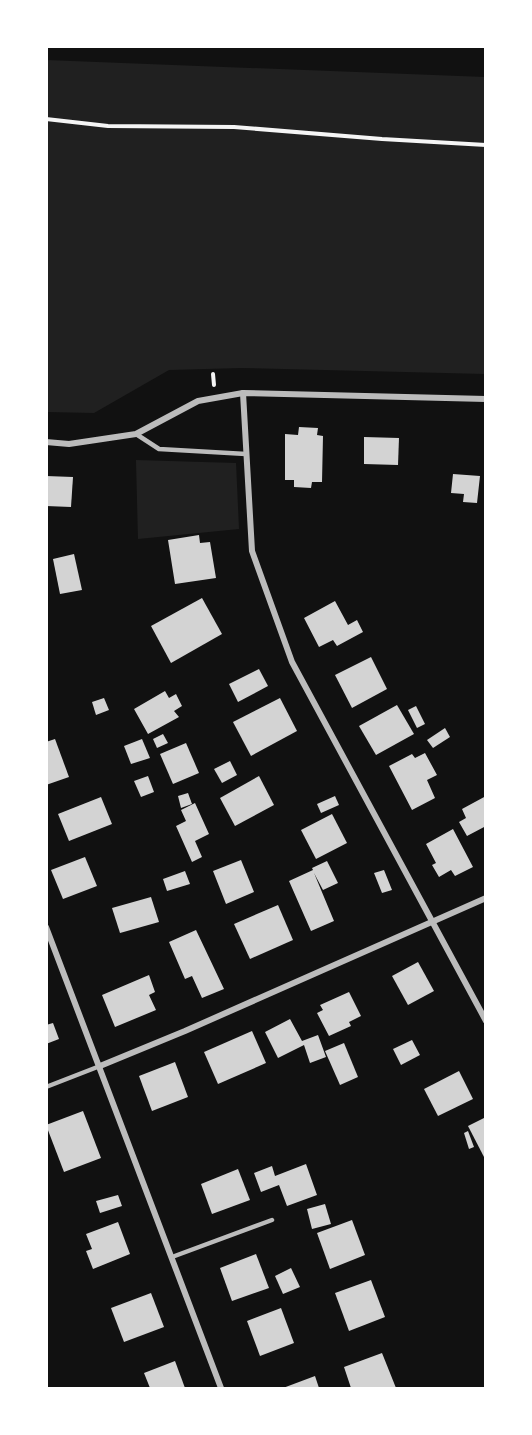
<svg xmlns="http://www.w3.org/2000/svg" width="532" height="1435" viewBox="0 0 532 1435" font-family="'Open Sans',sans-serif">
<rect width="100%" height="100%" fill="#111"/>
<g fill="#202020">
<polygon points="46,60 485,77 485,374 241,368 169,370 94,413 47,412"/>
<polygon points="136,460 236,463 239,529 138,539"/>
</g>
<g fill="#d3d3d3">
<polygon points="299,427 318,428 317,435 323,436 322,482 312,482 311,488 294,487 294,480 285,480 285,434 298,435"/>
<polygon points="364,437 399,438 398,465 364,464"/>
<polygon points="453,474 480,476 477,503 463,502 464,494 451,493"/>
<polygon points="46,476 73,477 71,507 46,506"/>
<polygon points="199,535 200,543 210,542 216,578 175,584 168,540"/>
<polygon points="74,554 82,590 60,594 53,559"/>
<polygon points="202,598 222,634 171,663 151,626"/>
<polygon points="335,601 348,625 357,620 363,632 337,646 333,640 319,647 304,618"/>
<polygon points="371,657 387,689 352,708 335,675"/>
<polygon points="259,669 268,686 238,702 229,684"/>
<polygon points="165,691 169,698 176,694 182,706 174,711 179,717 148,734 134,709"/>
<polygon points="104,698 109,710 96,715 92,702"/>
<polygon points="280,698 297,731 251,756 233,722"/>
<polygon points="397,705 414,734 376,755 359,726"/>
<polygon points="416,706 425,724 417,728 408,710"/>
<polygon points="445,728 450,737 433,748 427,740"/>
<polygon points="163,734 168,743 157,748 153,739"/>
<polygon points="55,739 69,777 46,785 46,742"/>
<polygon points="142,739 150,758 131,764 124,746"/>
<polygon points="186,743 199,773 173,784 160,754"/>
<polygon points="425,753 437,775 427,780 435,798 412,810 389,766 412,754 415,758"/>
<polygon points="230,761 237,775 222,783 214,769"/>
<polygon points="148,776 154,792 141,797 134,781"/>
<polygon points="259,776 274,805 235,826 220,798"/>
<polygon points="188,793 192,804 181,808 178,796"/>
<polygon points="335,796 339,805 321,813 317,804"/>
<polygon points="486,796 486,826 467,836 459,822 466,818 462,809"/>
<polygon points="101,797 112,824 69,841 58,814"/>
<polygon points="195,803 209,834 195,841 202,857 192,862 176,826 186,821 181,810"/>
<polygon points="332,814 347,843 316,859 301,830"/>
<polygon points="453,829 473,867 455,876 451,870 439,877 432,865 436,863 426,844"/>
<polygon points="85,857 97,886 63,899 51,870"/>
<polygon points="241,860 254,892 226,904 213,871"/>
<polygon points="327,861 338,883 323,890 314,873 334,921 311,931 289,881 313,870 312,868"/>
<polygon points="384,870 392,890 382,893 374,873"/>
<polygon points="185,871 190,884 167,891 163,879"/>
<polygon points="151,897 159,922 120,933 112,908"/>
<polygon points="278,905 293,940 250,959 234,924"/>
<polygon points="196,930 224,989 202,998 192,976 185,979 169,942"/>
<polygon points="418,962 434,991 408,1005 392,976"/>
<polygon points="149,975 155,992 149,995 156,1010 115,1027 102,995"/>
<polygon points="349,992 361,1016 349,1022 351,1026 329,1036 317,1013 323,1010 320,1005"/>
<polygon points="290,1019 302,1041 318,1035 326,1057 310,1063 304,1045 278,1058 265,1032"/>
<polygon points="53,1023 59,1039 46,1044 46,1025"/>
<polygon points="252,1031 266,1063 218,1084 204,1052"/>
<polygon points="412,1040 420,1055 401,1065 393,1049"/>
<polygon points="344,1043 358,1077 340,1085 325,1051"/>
<polygon points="175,1062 188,1097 152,1111 139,1076"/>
<polygon points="459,1071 473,1099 438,1116 424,1089"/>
<polygon points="83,1111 101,1158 64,1172 46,1125"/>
<polygon points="486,1117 486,1156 484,1157 468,1126"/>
<polygon points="468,1131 474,1147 469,1149 464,1133"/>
<polygon points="306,1164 317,1195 287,1206 279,1185 261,1192 254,1173 272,1166 275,1176"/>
<polygon points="238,1169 250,1200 212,1214 201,1184"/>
<polygon points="118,1195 122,1206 100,1213 96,1201"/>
<polygon points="325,1204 331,1224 312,1229 307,1209"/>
<polygon points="352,1220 365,1255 330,1269 317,1233"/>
<polygon points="118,1222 130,1254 93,1269 86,1251 92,1249 86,1234"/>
<polygon points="256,1254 269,1288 232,1301 220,1268"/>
<polygon points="291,1268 300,1287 283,1294 275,1276"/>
<polygon points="371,1280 385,1317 349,1331 335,1293"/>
<polygon points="151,1293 164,1327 124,1342 111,1308"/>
<polygon points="281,1308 294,1343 260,1356 247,1321"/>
<polygon points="382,1353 396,1388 351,1388 344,1367"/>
<polygon points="175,1361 185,1388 150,1388 144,1373"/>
<polygon points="315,1376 319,1388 283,1388"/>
</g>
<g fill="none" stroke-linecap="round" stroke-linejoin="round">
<g stroke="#f5f5f5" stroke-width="4">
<polyline points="46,119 108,126 234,127 382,139 486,145"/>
<polyline points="213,374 214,385"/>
</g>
<g stroke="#bcbcbc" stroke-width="4.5">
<polyline points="136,434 159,449 246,454"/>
<polyline points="46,1087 100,1066"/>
<polyline points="172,1257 272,1220"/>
</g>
<g stroke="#bcbcbc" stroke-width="6">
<polyline points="243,393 252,551 292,662 486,1021"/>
<polyline points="46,442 69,444 136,434 198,401 243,393 486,399"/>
<polyline points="46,927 221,1388"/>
<polyline points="100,1066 185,1031 486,898"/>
</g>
</g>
<rect width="532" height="1435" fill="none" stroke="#ffffff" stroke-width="96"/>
</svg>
